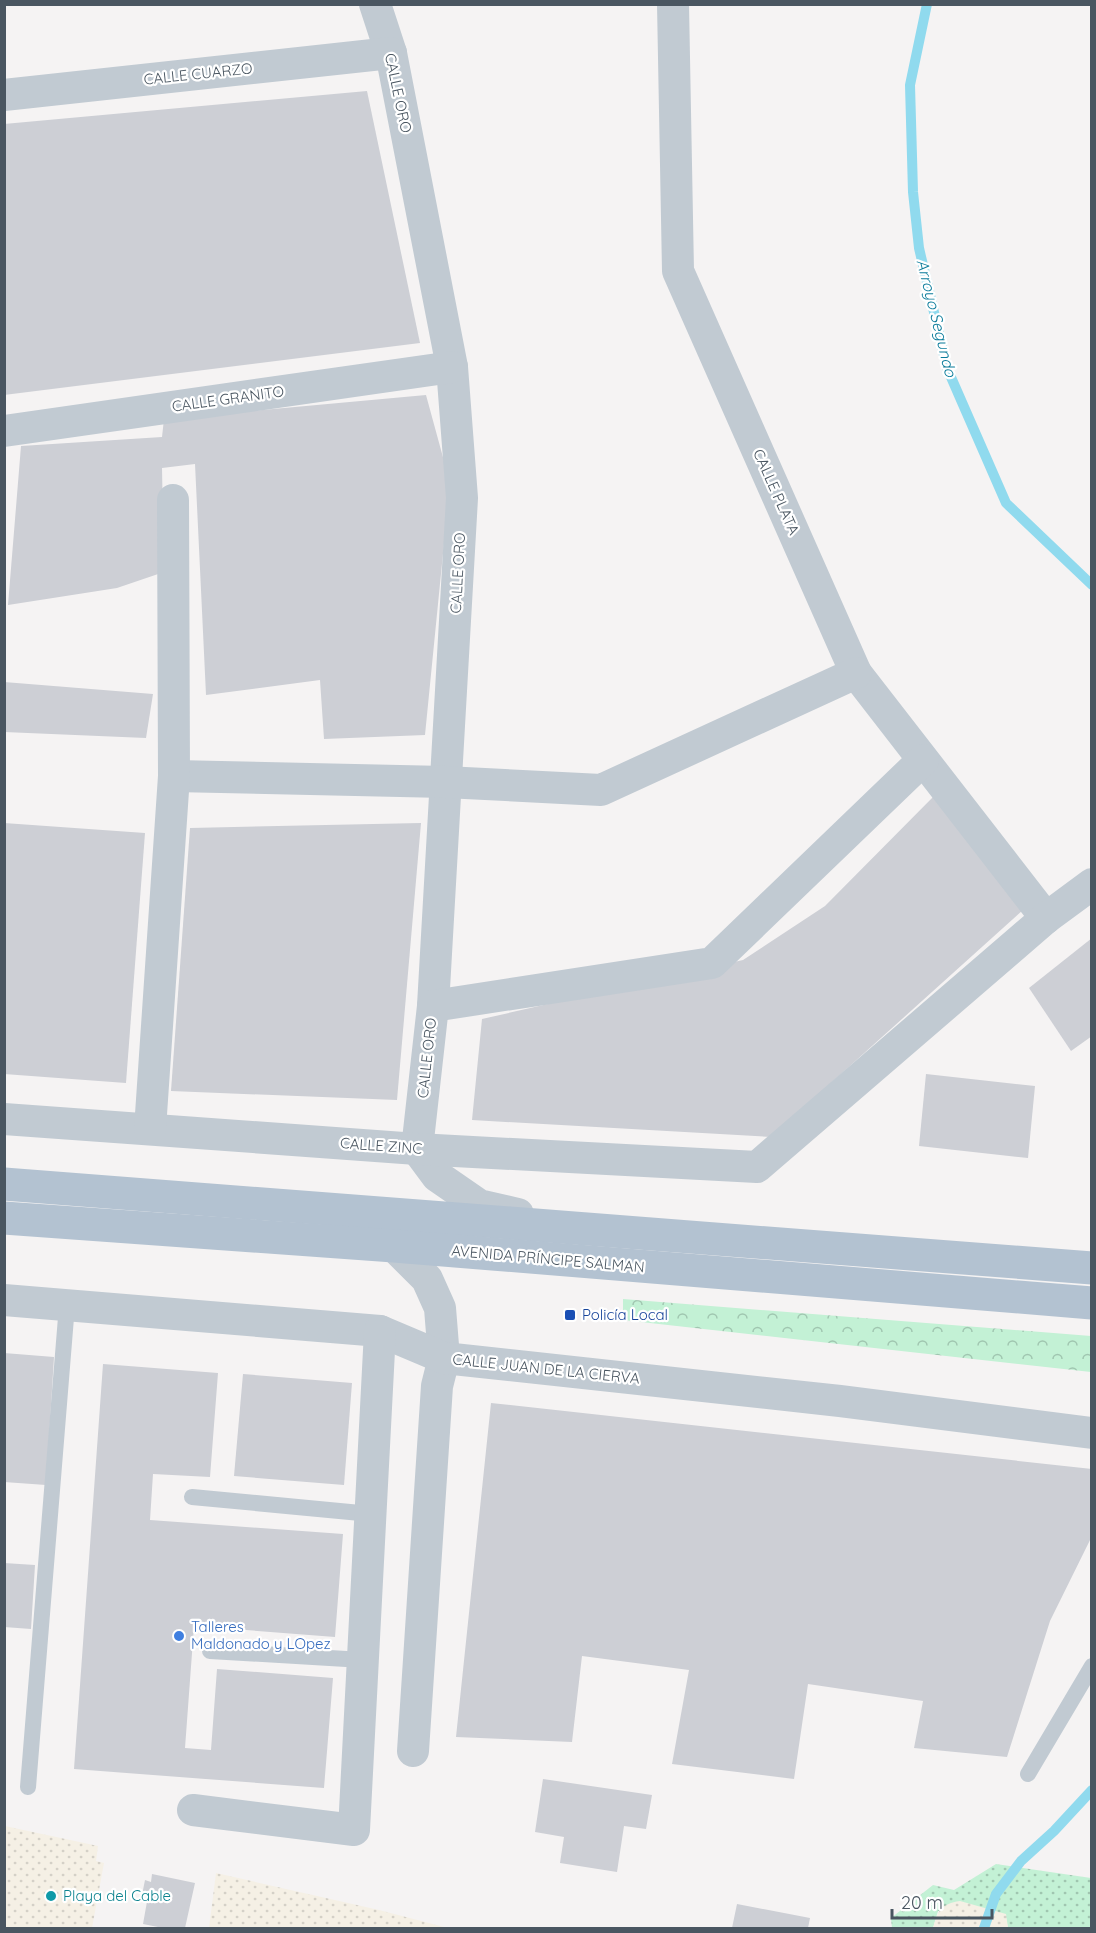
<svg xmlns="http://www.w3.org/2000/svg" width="1096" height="1933" viewBox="0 0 1096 1933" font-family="Quicksand,sans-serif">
<defs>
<pattern id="grass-dots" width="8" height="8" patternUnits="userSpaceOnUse" patternTransform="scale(1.5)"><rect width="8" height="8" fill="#c3f1d5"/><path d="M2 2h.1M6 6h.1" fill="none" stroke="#a0c6b0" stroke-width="1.8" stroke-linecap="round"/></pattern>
<pattern id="forest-crowns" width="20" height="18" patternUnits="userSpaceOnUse" patternTransform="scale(1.5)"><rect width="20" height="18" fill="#c3f1d5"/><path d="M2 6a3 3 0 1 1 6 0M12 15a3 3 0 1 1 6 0" fill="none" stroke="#a0c6b0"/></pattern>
<pattern id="sand-dots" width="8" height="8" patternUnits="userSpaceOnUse" patternTransform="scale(1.5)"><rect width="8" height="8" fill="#f5f0e5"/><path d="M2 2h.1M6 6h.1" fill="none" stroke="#d4d0c7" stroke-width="1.8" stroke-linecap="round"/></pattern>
</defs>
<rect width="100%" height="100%" fill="#f5f3f3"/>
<polygon fill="url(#grass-dots)" points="996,1864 1091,1878 1091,1928 1008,1928 1005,1914 938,1911 933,1928 892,1928 891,1918 933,1885 954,1890"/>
<polygon fill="url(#forest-crowns)" points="623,1299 1091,1336 1091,1372 623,1320"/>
<g fill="url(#sand-dots)">
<polygon points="5,1826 98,1846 96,1861 104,1863 92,1928 5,1928"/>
<polygon points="216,1873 379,1910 448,1928 209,1928"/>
<path d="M 960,1901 L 1006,1914 L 1008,1928 L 933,1928 C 938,1910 941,1904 960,1901 Z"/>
</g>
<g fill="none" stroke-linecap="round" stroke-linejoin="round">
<g stroke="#90daee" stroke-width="10">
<polyline points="927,4 910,85 913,192 919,248 947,368 1006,503 1092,585"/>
<polyline points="984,1928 996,1894 1021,1861 1054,1831 1092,1790"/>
</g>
</g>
<g fill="#cdcfd5">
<polygon points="367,91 420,343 4,395 4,124"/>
<polygon points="426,395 450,483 425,735 324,739 320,680 206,695 195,464 162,468 164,572 117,588 8,605 21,446 162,437 164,419"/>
<polygon points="4,682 153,694 146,738 4,732"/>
<polygon points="935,795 1023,910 771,1137 472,1120 482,1019 743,960 825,906"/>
<polygon points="4,823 145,833 126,1083 4,1074"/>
<polygon points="421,823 397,1100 171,1091 190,828"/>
<polygon points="1092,938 1092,1036 1071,1051 1029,988"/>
<polygon points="926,1074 1035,1086 1028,1158 919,1146"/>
<polygon points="4,1353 54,1357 46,1485 4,1482"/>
<polygon points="103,1364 218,1373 210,1477 153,1474 150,1520 343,1534 335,1637 194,1626 185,1748 211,1750 217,1669 333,1678 324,1788 74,1769"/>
<polygon points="243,1374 352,1383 344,1485 234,1476"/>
<polygon points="491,1403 1092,1469 1092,1536 1050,1621 1007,1757 914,1748 923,1701 808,1684 794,1779 672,1764 689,1670 582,1656 572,1742 456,1737"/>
<polygon points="4,1563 35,1565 31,1629 4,1627"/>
<polygon points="543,1779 652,1795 646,1829 624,1826 617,1872 560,1863 564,1837 535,1832"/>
<polygon points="152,1874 195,1883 185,1928 163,1928 143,1924 148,1896 142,1895 145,1880 151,1882"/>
<polygon points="737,1904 810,1918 808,1928 732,1928"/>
</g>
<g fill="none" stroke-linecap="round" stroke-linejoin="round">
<g stroke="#c1cad2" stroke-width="16">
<polyline points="192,1497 371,1514"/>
<polyline points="210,1651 363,1660"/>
<polyline points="1028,1774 1092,1666"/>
<polyline points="28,1787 67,1305"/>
</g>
<g stroke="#c1cad2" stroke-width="32">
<polyline points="375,4 391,53 452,367 462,498 433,1006 417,1149 437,1176 479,1205 518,1214"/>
<polyline points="673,4 678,271 856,673 1046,918"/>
<polyline points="4,95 391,53"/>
<polyline points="4,431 452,367"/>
<polyline points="174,776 445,782 601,790 856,673"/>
<polyline points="433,1006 712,963 923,760"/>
<polyline points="4,1119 417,1149 757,1167 1046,918 1092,884"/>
<polyline points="150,1129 174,776 173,500"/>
<polyline points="394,1246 427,1279 440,1308 444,1358 437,1386 413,1751"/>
<polyline points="4,1300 380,1331 444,1358 840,1401 1092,1433"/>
<polyline points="193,1810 354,1830 380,1331"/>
</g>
<g stroke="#b3c2d1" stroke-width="33">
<polyline points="4,1184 1092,1268"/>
<polyline points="4,1218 394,1246 1092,1303"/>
</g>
</g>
<rect fill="#1a4fb4" stroke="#fff" stroke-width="2" x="564" y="1309" width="12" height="12" rx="3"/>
<circle fill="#3f7fe0" stroke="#fff" stroke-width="2" cx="179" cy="1636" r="6"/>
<circle fill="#0f9aa8" stroke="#fff" stroke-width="2" cx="51" cy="1896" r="6"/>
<g text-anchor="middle" stroke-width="4.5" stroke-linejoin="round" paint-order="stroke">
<g font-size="15" fill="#4a5661" stroke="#fff">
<text transform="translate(198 74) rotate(-6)" y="5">CALLE CUARZO</text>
<text transform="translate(398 93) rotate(78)" y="5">CALLE ORO</text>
<text transform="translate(228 399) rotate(-8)" y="5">CALLE GRANITO</text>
<text transform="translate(776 492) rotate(66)" y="5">CALLE PLATA</text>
<text transform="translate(458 573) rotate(-87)" y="5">CALLE ORO</text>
<text transform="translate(427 1058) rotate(-84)" y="5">CALLE ORO</text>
<text transform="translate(381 1146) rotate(4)" y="5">CALLE ZINC</text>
<text transform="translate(548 1259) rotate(5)" y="5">AVENIDA PRÍNCIPE SALMAN</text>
<text transform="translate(546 1369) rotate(6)" y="5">CALLE JUAN DE LA CIERVA</text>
</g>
<g font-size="15" fill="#164399" stroke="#fff" text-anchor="start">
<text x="582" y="1320">Policía Local</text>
</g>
<g font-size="15" fill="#366cbe" stroke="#fff" text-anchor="start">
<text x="191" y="1632">Talleres<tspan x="191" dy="17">Maldonado y LOpez</tspan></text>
</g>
<g font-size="15" fill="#0d838f" stroke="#fff" text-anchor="start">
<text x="63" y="1901">Playa del Cable</text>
</g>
<g font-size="16" font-style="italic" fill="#0c7c9b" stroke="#fff">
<text transform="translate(937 318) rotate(76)" y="6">Arroyo Segundo</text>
</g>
</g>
<rect width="1096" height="1933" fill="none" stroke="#4a5661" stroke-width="12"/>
<path d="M892 1909v9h100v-9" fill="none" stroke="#4a5661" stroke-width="3"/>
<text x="901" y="1909" font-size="18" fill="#4a5661" stroke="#ffffff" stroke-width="4.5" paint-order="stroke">20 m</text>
</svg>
